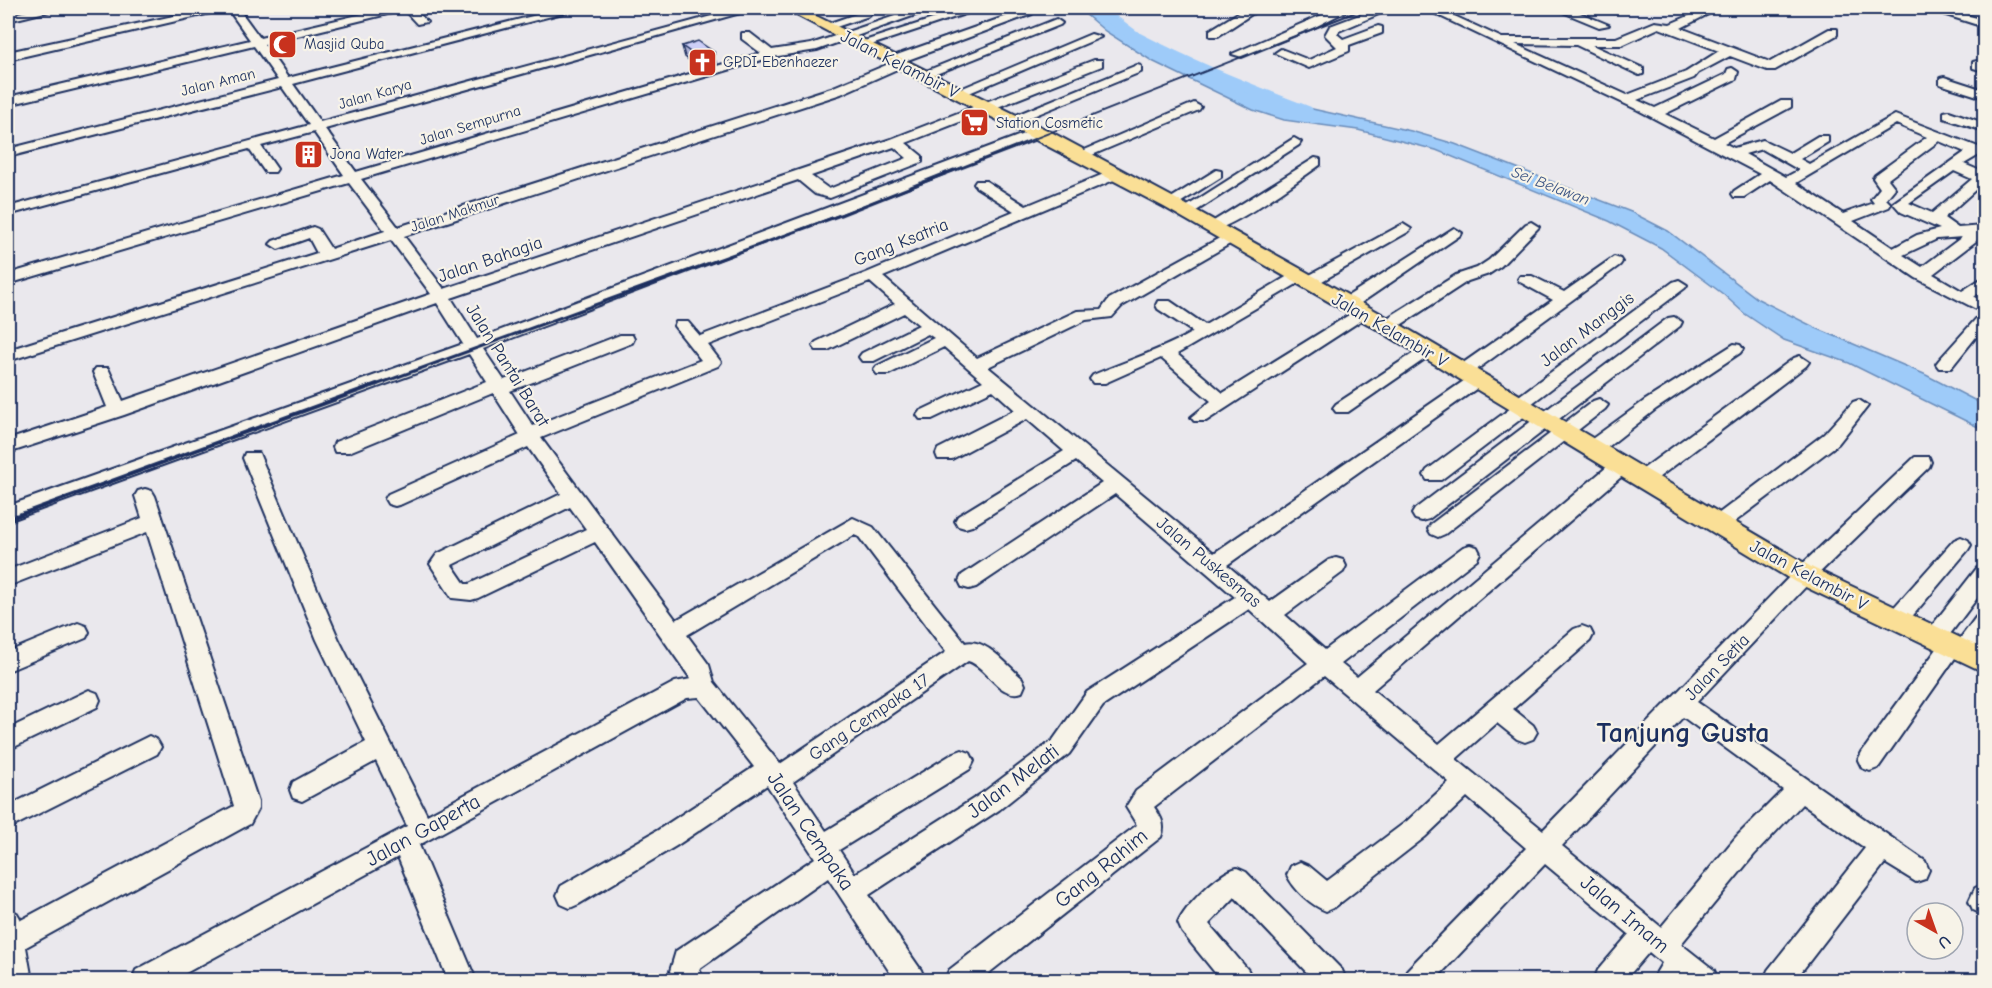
<svg xmlns="http://www.w3.org/2000/svg" width="1992" height="988" viewBox="0 0 1992 988" font-family="'Comic Neue',sans-serif">
<rect width="100%" height="100%" fill="#eae8ed"/>
<filter id="ink" filterUnits="userSpaceOnUse"><feTurbulence type="fractalNoise" baseFrequency=".0167" numOctaves="2"/><feDisplacementMap in="SourceGraphic" scale="12" xChannelSelector="R" yChannelSelector="G"/><feConvolveMatrix kernelMatrix="1 2 1 2 8 2 1 2 1" color-interpolation-filters="sRGB"/></filter>
<g filter="url(#ink)">
<polygon fill="#9ecbf9" stroke="#6a8dbb" stroke-width="1.5" points="1078,8 1100,8 1108,19 1134,36 1235,84 1299,106 1411,131 1455,144 1631,212 1668,231 1758,299 1816,328 1924,374 1984,405 1984,430 1849,363 1784,340 1745,314 1723,294 1661,248 1609,221 1436,150 1358,130 1284,120 1253,110 1152,61 1105,31"/>
<g fill="none" stroke-linecap="round" stroke-linejoin="round">
<path fill="#9ecbf9" fill-rule="evenodd" d="M 1088,8 C 1111,5 1125,25 1144,35 C 1198,63 1254,85 1311,107 L 1313,110 L 1311,113 L 1299,113 L 1206,77 L 1131,40 Z"/>
<defs>
<g id="minor">
<polygon points="42,8 62,8 8,21 8,15"/>
<path d="M 210,8 L 238,8 L 260,38 L 388,8 L 414,8 L 427,22 L 417,24 L 404,10 L 264,44 L 288,78 L 564,8 L 582,8 L 293,84 L 320,122 L 741,8 L 758,8 L 325,129 L 356,172 L 761,53 L 742,39 L 742,33 L 750,33 L 772,50 L 811,44 L 919,8 L 935,8 L 817,50 L 772,57 L 361,179 L 398,227 L 831,88 L 891,63 L 891,57 L 1024,10 L 1032,10 L 1032,14 L 905,61 L 904,66 L 841,94 L 404,236 L 444,289 L 891,139 L 1094,60 L 1102,60 L 1102,66 L 906,143 L 922,156 L 922,162 L 830,198 L 815,194 L 798,180 L 451,298 L 477,339 L 1034,130 L 1044,130 L 1044,136 L 483,349 L 504,380 L 620,335 L 632,335 L 634,339 L 632,343 L 510,391 L 533,426 L 701,360 L 674,326 L 676,322 L 688,322 L 700,336 L 866,273 L 1014,211 L 976,187 L 974,184 L 976,181 L 986,181 L 1026,206 L 1111,171 L 1121,171 L 1121,177 L 883,277 L 977,358 L 1077,311 L 1101,310 L 1109,299 L 1225,235 L 1235,235 L 1238,238 L 1235,241 L 1122,306 L 1112,317 L 1086,320 L 988,367 L 1214,553 L 1471,376 L 1483,376 L 1486,380 L 1483,384 L 1227,565 L 1270,602 L 1329,560 L 1336,558 L 1343,560 L 1346,566 L 1343,572 L 1285,615 L 1325,650 L 1463,547 L 1470,545 L 1477,547 L 1480,553 L 1477,559 L 1341,664 L 1357,677 L 1614,461 L 1628,461 L 1631,466 L 1628,471 L 1373,690 L 1439,744 L 1574,629 L 1582,626 L 1590,629 L 1593,635 L 1590,641 L 1513,709 L 1533,725 L 1537,732 L 1533,739 L 1525,742 L 1517,739 L 1497,723 L 1456,759 L 1543,830 L 1797,569 L 1915,457 L 1929,457 L 1931,462 L 1929,467 L 1811,581 L 1697,702 L 1925,861 L 1929,870 L 1925,879 L 1916,882 L 1885,863 L 1795,980 L 1764,980 L 1768,970 L 1865,848 L 1802,804 L 1754,855 L 1681,944 L 1714,970 L 1718,980 L 1652,980 L 1662,963 L 1649,952 L 1625,980 L 1594,980 L 1598,970 L 1629,934 L 1545,864 L 1435,980 L 1403,980 L 1407,970 L 1526,848 L 1467,797 L 1425,837 L 1335,907 L 1326,911 C 1311,905 1294,890 1287,875 L 1291,866 L 1300,862 L 1309,866 L 1327,881 L 1407,821 L 1449,782 L 1324,676 L 1154,807 C 1161,817 1166,825 1161,837 L 980,980 L 945,980 L 949,970 L 1137,825 L 1126,807 L 1136,791 L 1308,663 L 1249,609 L 1103,706 L 1069,754 L 999,810 L 869,895 L 921,970 L 925,980 L 895,980 L 828,878 L 699,969 L 704,980 L 674,980 L 670,971 L 676,951 L 815,858 L 767,785 L 676,846 L 579,904 L 570,908 L 561,904 L 557,895 L 561,886 L 658,830 L 754,767 L 699,697 L 687,698 L 419,845 L 476,980 L 448,980 L 398,857 L 173,980 L 132,980 L 136,970 L 407,826 L 376,761 L 302,801 L 293,798 L 290,790 L 293,782 L 366,742 L 317,640 L 243,458 L 245,453 L 259,453 L 261,458 L 339,640 L 427,815 L 675,682 L 691,679 L 595,542 L 478,598 L 471,600 L 452,598 L 430,564 L 437,554 L 561,494 L 528,447 L 402,504 L 395,506 L 388,504 L 385,499 L 388,494 L 520,435 L 493,393 L 349,452 L 335,452 L 333,447 L 335,442 L 487,382 L 469,354 L 8,521 L 8,506 L 463,344 L 437,303 L 124,415 L 8,453 L 8,440 L 107,407 L 93,372 L 96,368 L 108,368 L 123,401 L 431,294 L 391,240 L 8,361 L 8,350 L 317,253 L 309,238 L 278,249 L 270,244 L 273,241 L 313,227 L 318,229 L 331,249 L 385,231 L 349,183 L 8,284 L 8,274 L 344,175 L 314,132 L 261,146 L 277,169 L 275,172 L 265,172 L 249,149 L 8,215 L 8,207 L 309,125 L 282,87 L 8,157 L 8,149 L 278,80 L 254,46 L 8,105 L 8,97 L 250,40 L 228,9 L 8,60 L 8,52 ZM 894,147 L 907,158 L 829,189 L 811,176 ZM 870,282 L 895,304 L 816,342 L 813,346 L 816,350 L 828,350 L 904,313 L 919,325 L 862,353 L 859,357 L 862,361 L 874,361 L 928,334 L 934,338 L 877,366 L 874,370 L 877,374 L 889,374 L 944,347 L 983,381 L 920,411 L 917,415 L 920,419 L 932,419 L 993,390 L 1015,410 L 938,449 L 936,454 L 938,459 L 952,459 L 1027,419 L 1064,451 L 958,516 L 955,521 L 958,526 L 965,528 L 972,526 L 1076,461 L 1102,483 L 962,575 L 959,581 L 962,587 L 969,589 L 976,587 L 1115,494 L 1235,597 L 1087,692 L 1053,740 L 981,794 L 855,874 L 839,850 L 970,769 L 974,761 L 970,753 L 962,750 L 954,753 L 826,831 L 793,782 L 968,661 C 987,666 999,700 1022,692 L 1025,685 L 1022,678 C 1008,666 985,637 965,643 L 873,527 L 853,518 L 676,620 L 541,438 L 718,366 L 721,362 L 708,345 ZM 570,507 L 586,529 L 469,584 L 465,584 L 452,565 ZM 854,535 L 859,537 L 946,652 L 780,764 L 714,682 L 709,665 L 687,635 ZM 1683,717 L 1783,790 L 1736,837 L 1661,927 L 1562,846 Z"/>
<polygon points="967,8 983,8 865,47 855,44"/>
<polygon points="1246,8 1261,8 1218,36 1210,36 1210,30"/>
<polygon points="1338,8 1352,8 1313,28 1242,57 1232,54"/>
<polygon points="1378,8 1393,8 1339,31 1337,34 1343,39 1378,26 1382,27 1382,33 1349,45 1349,51 1309,68 1275,53 1281,49 1309,60 1337,47 1325,35 1330,26"/>
<path d="M 1423,8 L 1437,8 L 1502,38 L 1616,38 L 1655,22 L 1670,24 L 1707,8 L 1720,8 L 1681,28 L 1770,62 L 1829,29 L 1837,29 L 1837,35 L 1775,70 L 1767,70 L 1730,56 L 1698,73 L 1694,78 L 1637,100 L 1655,108 L 1726,74 L 1728,69 L 1732,68 L 1738,72 L 1736,79 L 1665,114 L 1714,138 L 1781,101 L 1791,101 L 1791,107 L 1724,143 L 1734,148 L 1763,140 L 1790,153 L 1818,136 L 1828,136 L 1828,142 L 1800,159 L 1809,164 L 1895,115 L 1981,148 L 1981,154 L 1964,164 L 1983,172 L 1984,182 L 1944,218 L 1958,228 L 1984,226 L 1984,235 L 1933,274 L 1962,291 L 1984,277 L 1984,289 L 1974,297 L 1984,302 L 1984,327 L 1951,368 L 1939,368 L 1936,364 L 1939,360 L 1982,312 L 1916,278 L 1770,180 L 1744,197 L 1734,197 L 1732,194 L 1734,191 L 1760,174 L 1638,110 ZM 1659,28 L 1719,51 L 1686,72 L 1627,95 L 1515,44 L 1576,45 L 1639,75 L 1643,74 L 1643,68 L 1592,45 L 1622,45 ZM 1896,124 L 1927,137 L 1875,175 L 1873,178 L 1880,188 L 1871,199 L 1874,203 L 1843,214 L 1796,183 ZM 1939,141 L 1965,152 L 1893,203 L 1901,212 L 1940,229 L 1917,235 L 1893,248 L 1853,221 L 1889,207 L 1891,204 L 1886,199 L 1895,188 L 1888,179 ZM 1762,149 L 1799,170 L 1786,177 L 1745,154 ZM 1954,171 L 1972,179 L 1932,213 L 1909,203 ZM 1962,237 L 1922,267 L 1903,255 L 1937,239 Z"/>
<polygon points="1553,8 1568,8 1609,25 1599,27"/>
<polygon points="1601,8 1618,8 1620,10 1614,13"/>
<polygon points="1924,8 1941,8 1984,20 1984,27"/>
<polygon points="1976,8 1984,8 1984,11 1978,10"/>
<polygon points="865,11 871,14 869,16 827,30 821,26"/>
<polygon points="1056,19 1062,23 1060,25 926,78 918,78 916,75"/>
<polygon points="1091,34 1101,37 962,96 952,96 951,93"/>
<polygon points="1977,61 1984,63 1984,71 1973,68 1973,62"/>
<polygon points="1137,65 1141,66 1141,72 1016,123 1006,123 1004,120"/>
<polygon points="1944,77 1984,90 1984,98 1940,84 1940,78"/>
<polygon points="1194,103 1201,107 1199,110 1085,158 1075,158 1073,155"/>
<polygon points="1949,111 1984,123 1984,131 1944,118 1944,112"/>
<polygon points="1294,138 1301,142 1299,145 1190,215 1185,216 1178,212"/>
<path d="M 1315,158 L 1320,159 L 1320,165 C 1301,178 1225,235 1207,230 L 1204,227 Z"/>
<polygon points="1216,170 1221,171 1221,177 1175,206 1165,206 1163,203"/>
<polygon points="1531,222 1539,227 1501,266 1489,274 1468,281 1393,330 1381,330 1379,326 1381,322 1456,275 1477,268 1489,260 1526,224"/>
<path d="M 1403,224 L 1411,229 L 1408,232 L 1315,285 L 1303,285 L 1302,281 L 1177,354 L 1223,393 L 1357,310 L 1363,309 L 1371,314 L 1206,421 L 1194,421 L 1191,417 L 1211,401 L 1161,358 L 1105,383 L 1093,383 L 1090,379 L 1093,375 C 1126,361 1162,350 1193,332 L 1158,309 L 1156,305 L 1158,301 L 1170,301 L 1205,325 L 1293,273 L 1305,273 L 1306,277 Z"/>
<polygon points="1454,228 1462,233 1459,236 1352,309 1340,309 1338,305 1340,301"/>
<polygon points="1614,257 1620,259 1622,262 1620,265 1468,376 1456,376 1453,372 1456,368 1553,300 1520,282 1518,279 1520,276 1532,276 1564,292"/>
<polygon points="1679,280 1687,285 1685,288 1531,404 1533,408 1530,412 1441,480 1427,480 1424,475 1427,470 1511,408 1509,405 1512,401 1673,282"/>
<polygon points="1674,317 1682,322 1680,326 1429,519 1422,521 1415,519 1412,514 1415,509 1668,318"/>
<polygon points="1734,344 1740,345 1743,349 1740,353 1656,409 1599,454 1585,454 1583,449 1585,444 1644,401"/>
<polygon points="1426,345 1435,350 1432,354 1348,412 1336,412 1333,408 1336,404"/>
<polygon points="1800,356 1809,362 1806,366 1650,484 1636,484 1633,479 1636,474 1794,358"/>
<polygon points="1599,399 1608,405 1605,409 1445,534 1438,537 1431,534 1428,529 1431,524 1593,401"/>
<polygon points="1859,400 1868,406 1838,444 1724,530 1717,533 1710,530 1707,525 1710,520 1824,434 1853,402"/>
<polygon points="145,489 152,491 155,496 258,801 258,809 250,824 26,947 32,980 8,980 8,909 17,913 21,920 234,806 147,532 8,586 8,570 142,518 135,496 138,491"/>
<polygon points="1961,537 1968,540 1971,545 1968,550 1904,626 1896,629 1888,626 1885,620 1888,614 1954,540"/>
<path d="M 1984,566 L 1984,589 L 1947,638 L 1959,640 L 1976,617 L 1984,614 C 1986,632 1983,654 1963,661 L 1955,658 L 1878,768 L 1870,771 L 1862,768 L 1858,760 L 1862,752 L 1939,646 L 1927,644 L 1924,638 L 1927,632 L 1977,568 Z"/>
<polygon points="78,623 86,626 89,632 86,638 8,671 8,652"/>
<polygon points="89,690 97,693 100,700 97,707 8,750 8,729"/>
<polygon points="149,736 157,740 161,747 157,754 8,829 8,806"/>
<path d="M 1237,868 L 1246,872 L 1342,970 L 1346,980 L 1314,980 L 1235,897 L 1209,924 L 1248,970 L 1252,980 L 1221,980 L 1182,932 L 1178,923 C 1185,906 1219,872 1237,868 Z"/>
<polygon points="1984,884 1984,913 1982,914 1973,910 1969,901 1975,888"/>
</g>
<polygon id="major" points="783,8 800,8 1051,132 1176,199 1394,321 1813,568 1984,649 1984,672 1795,582 1380,331 1164,207"/>
</defs>
<use href="#minor" stroke="#1b2f5e" stroke-width="4"/>
<use href="#major" stroke="#1b2f5e" stroke-width="4"/>
<use href="#minor" fill="#f7f3e8" fill-rule="evenodd"/>
<use href="#major" fill="#fadf96" fill-rule="evenodd"/>
<polyline stroke="#1b2f5e" stroke-width="2" points="950,172 1366,8"/>
<polyline stroke="#1b2f5e" stroke-width="3" points="373,386 838,216 954,170"/>
<polyline stroke="#1b2f5e" stroke-width="4" points="8,519 377,384"/>
</g>
<polygon fill="#b0b2d5" stroke="#1b2f5e" stroke-width="1.5" points="682,46 714,52 716,64 700,69 685,57"/>
<polygon fill="#9091ae" stroke="#1b2f5e" stroke-width="1.5" points="714,52 716,64 700,69 697,57"/>
<polygon fill="#cdcff8" stroke="#1b2f5e" stroke-width="1.5" points="698,41 714,52 697,57 682,46"/>
</g>
<defs>
<symbol id="mosque-square" viewBox="-11 -11 22 22"><rect x="-9" y="-9" width="18" height="18" rx="4" fill="#c8321e" stroke="#f7f3e8"/><path d="M3.5-4.9A6 6 0 1 0 3.5 4.9A5 5 0 1 1 3.5-4.9Z" fill="#fff"/></symbol>
<symbol id="church-square" viewBox="-11 -11 22 22"><rect x="-9" y="-9" width="18" height="18" rx="4" fill="#c8321e" stroke="#f7f3e8"/><path d="M-1.2-6h2.4v3.5h3.3v2.4h-3.3V6h-2.4V-.1h-3.3v-2.4h3.3Z" fill="#fff"/></symbol>
<symbol id="supermarket-square" viewBox="-11 -11 22 22"><rect x="-9" y="-9" width="18" height="18" rx="4" fill="#c8321e" stroke="#f7f3e8"/><path d="M-6-5.5h2.5l.6 2H6L4.5 2H-2.5L-4.4-4H-6ZM-1.5 3.2a1.3 1.3 0 1 0 .1 0ZM3 3.2a1.3 1.3 0 1 0 .1 0Z" fill="#fff"/></symbol>
<symbol id="building-square" viewBox="-11 -11 22 22"><rect x="-9" y="-9" width="18" height="18" rx="4" fill="#c8321e" stroke="#f7f3e8"/><path d="M-4-6H4V6H1V3H-1V6H-4ZM-2.5-4.3h1.7v1.8h-1.7ZM.8-4.3h1.7v1.8H.8ZM-2.5-1h1.7V.8h-1.7ZM.8-1h1.7V.8H.8Z" fill="#fff"/></symbol>
</defs>
<g fill-rule="evenodd">
<use href="#mosque-square" x="266" y="28" width="33" height="33"/>
<use href="#church-square" x="686" y="46" width="33" height="33"/>
<use href="#supermarket-square" x="958" y="106" width="33" height="33"/>
<use href="#building-square" x="292" y="138" width="33" height="33"/>
</g>
<g text-anchor="middle" stroke-width="4.5" stroke-linejoin="round" paint-order="stroke">
<g font-size="15" fill="#1b2f5e" stroke="#f7f3e8" text-anchor="start">
<text x="304" y="49">Masjid Quba</text>
<text x="723" y="67">GPDI Ebenhaezer</text>
<text x="996" y="128">Station Cosmetic</text>
<text x="330" y="159">Jona Water</text>
</g>
<g font-size="15" fill="#1b2f5e" stroke="#f7f3e8">
<text transform="translate(218 82) rotate(-14)" y="5">Jalan Aman</text>
<text transform="translate(375 94) rotate(-16)" y="5">Jalan Karya</text>
<text transform="translate(470 125) rotate(-17)" y="5">Jalan Sempurna</text>
<text transform="translate(455 213) rotate(-18)" y="5">Jalan Makmur</text>
</g>
<g font-size="16" font-style="italic" fill="#3c5685" stroke="#f7f3e8">
<text transform="translate(1551 185) rotate(21)" y="6">Sei Belawan</text>
</g>
<g font-size="18" fill="#1b2f5e" stroke="#f7f3e8">
<text transform="translate(900 64) rotate(27)" y="6">Jalan Kelambir V</text>
<text transform="translate(901 242) rotate(-22)" y="6">Gang Ksatria</text>
<text transform="translate(490 259) rotate(-19)" y="6">Jalan Bahagia</text>
<text transform="translate(1587 329) rotate(-37)" y="6">Jalan Manggis</text>
<text transform="translate(1390 330) rotate(30)" y="6">Jalan Kelambir V</text>
<text transform="translate(508 365) rotate(58)" y="6">Jalan Pantai Barat</text>
<text transform="translate(1209 562) rotate(40)" y="6">Jalan Puskesmas</text>
<text transform="translate(1809 575) rotate(28)" y="6">Jalan Kelambir V</text>
<text transform="translate(1717 667) rotate(-46)" y="6">Jalan Setia</text>
<text transform="translate(869 717) rotate(-34)" y="6">Gang Cempaka 17</text>
</g>
<g font-size="21" fill="#1b2f5e" stroke="#f7f3e8">
<text transform="translate(1013 781) rotate(-37)" y="7">Jalan Melati</text>
<text transform="translate(423 830) rotate(-29)" y="7">Jalan Gaperta</text>
<text transform="translate(811 831) rotate(56)" y="7">Jalan Cempaka</text>
<text transform="translate(1101 868) rotate(-39)" y="7">Gang Rahim</text>
<text transform="translate(1625 914) rotate(40)" y="7">Jalan Imam</text>
</g>
<g font-size="28" font-weight="bold" fill="#1b2f5e" stroke="#f7f3e8">
<text x="1683" y="742">Tanjung Gusta</text>
</g>
</g>
<rect width="1992" height="988" fill="none" stroke="#f7f3e8" stroke-width="30"/>
<rect x="15" y="15" width="1962" height="958" fill="none" stroke="#1b2f5e" stroke-width="2" filter="url(#ink)"/>
<g transform="translate(1935 931) rotate(140)"><circle r="28" fill="#f7f3e8" stroke="#9fa5b1" stroke-width="1.5"/>
<path d="M0-4.5L10 22L0 15L-10 22Z" fill="#c8321e"/>
<text y="-9" font-size="16" font-weight="bold" text-anchor="middle" fill="#1b2f5e">U</text>
</g>
</svg>
